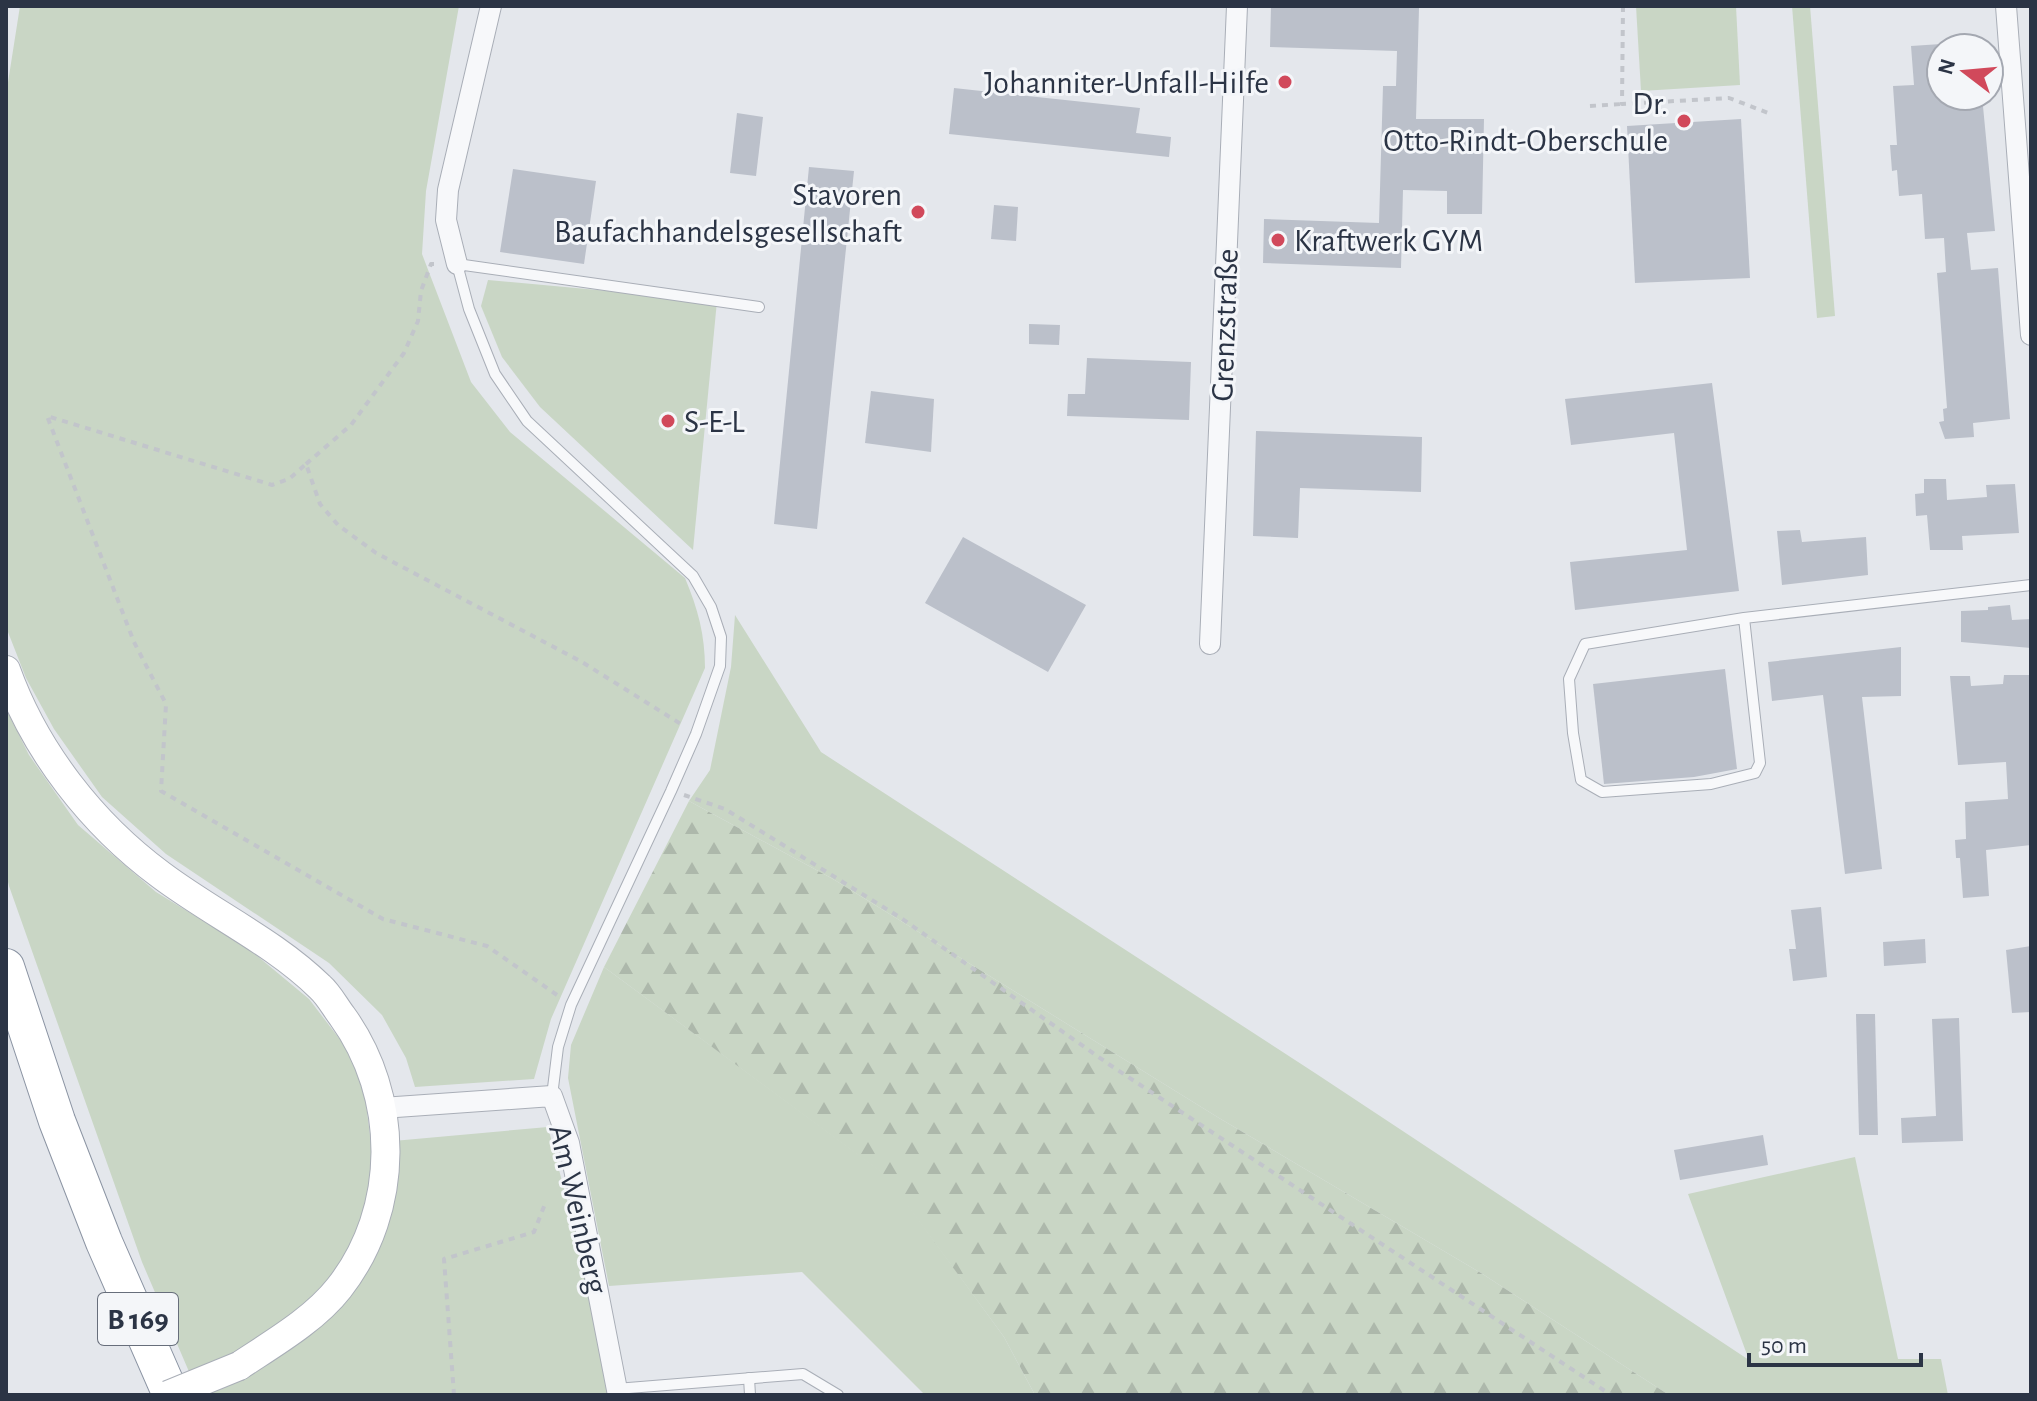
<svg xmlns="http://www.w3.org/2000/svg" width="2037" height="1401" viewBox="0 0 2037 1401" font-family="'Alegreya Sans',sans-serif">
<defs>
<pattern id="forest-firs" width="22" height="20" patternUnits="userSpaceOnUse" patternTransform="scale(2)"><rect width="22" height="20" fill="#c9d6c5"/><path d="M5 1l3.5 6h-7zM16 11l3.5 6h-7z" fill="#adb8ab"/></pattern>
</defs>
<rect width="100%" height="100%" fill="#e4e7ec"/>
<g fill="#c9d6c5">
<path d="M 20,6 L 459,6 L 426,191 L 422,254 L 471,382 L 510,432 L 685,578 C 698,609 705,635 705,668 L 551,1019 L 534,1079 L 415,1087 L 406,1058 L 382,1015 L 329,963 L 166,854 L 102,797 L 54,729 L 26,678 L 6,627 L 6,95 Z"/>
<polygon points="1636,6 1736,6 1740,85 1641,91"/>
<polygon points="1792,6 1810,6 1835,316 1817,318"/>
<polygon points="488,280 717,301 693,550 540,407 502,357 481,306"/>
<polygon points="735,615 821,752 1315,1073 1749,1360 1688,1194 1855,1157 1898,1359 1941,1359 1948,1395 1669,1395 1481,1273 1219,1118 833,879 689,801 710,770 731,667"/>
<polygon points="6,709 29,755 78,825 156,892 249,949 309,999 348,1050 364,1088 371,1143 548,1127 617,1395 199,1395 142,1262 9,886 6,874"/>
<polygon points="604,967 886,1175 1004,1337 1035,1395 925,1395 802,1272 609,1286 568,1078 571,1045"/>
</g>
<polygon fill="url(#forest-firs)" points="689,801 833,879 1219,1118 1481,1273 1669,1395 1035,1395 1004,1337 885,1175 604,967"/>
<g fill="#bbc0ca">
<polygon points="1271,6 1419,8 1416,119 1484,119 1482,214 1447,214 1447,191 1403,190 1401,268 1263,263 1264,219 1379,223 1383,86 1396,86 1397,51 1270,47"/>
<polygon points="1941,44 1941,100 1982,96 1995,231 1967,233 1971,270 1998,268 2010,419 1973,423 1974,437 1945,439 1939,422 1944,421 1943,409 1947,408 1937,273 1946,272 1944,238 1925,239 1922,194 1899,196 1897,170 1892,171 1890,145 1897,145 1893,86 1914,85 1911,46"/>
<polygon points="954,88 1140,108 1136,133 1171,137 1169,157 949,134"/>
<polygon points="737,113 763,117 756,176 730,173"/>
<polygon points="1741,119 1750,278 1635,283 1627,126"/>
<polygon points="809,167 854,171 817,529 774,524"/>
<polygon points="513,169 596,181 584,264 500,252"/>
<polygon points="994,205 1018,207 1016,241 991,239"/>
<polygon points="1029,324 1060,325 1059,345 1029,344"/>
<polygon points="1087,358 1191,362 1189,420 1067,416 1068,394 1085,394"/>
<polygon points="1712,383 1739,591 1575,610 1570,562 1687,550 1674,433 1571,445 1565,399"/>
<polygon points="871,391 934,399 931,452 865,443"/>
<polygon points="1256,431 1422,437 1421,492 1300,488 1298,538 1253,536"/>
<polygon points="1924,479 1946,479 1947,500 1987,497 1986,485 2015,484 2019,533 1962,536 1963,550 1930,550 1927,515 1916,516 1915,494 1924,493"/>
<polygon points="1800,530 1802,542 1866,537 1868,575 1782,585 1777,531"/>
<polygon points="963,537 1086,605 1048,672 925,603"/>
<polygon points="2010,605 2012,620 2031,619 2031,648 1961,642 1961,611 1988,610 1988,607"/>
<polygon points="1901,647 1901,696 1862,697 1882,869 1845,874 1823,695 1772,701 1768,662"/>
<polygon points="1725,669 1737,769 1694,777 1604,784 1593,684"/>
<polygon points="2004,675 2029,675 2031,845 1986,850 1989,896 1963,898 1960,858 1956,858 1955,840 1966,839 1965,802 2008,799 2006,762 1958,765 1950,676 1970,676 1971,686 2003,684"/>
<polygon points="1821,907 1827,977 1793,981 1789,949 1796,949 1791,910"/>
<polygon points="1925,939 1926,963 1884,966 1883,942"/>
<polygon points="2031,946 2031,1012 2012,1013 2006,950"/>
<polygon points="1856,1014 1875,1014 1878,1135 1859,1135"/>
<polygon points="1959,1018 1963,1141 1902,1143 1901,1118 1936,1116 1932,1019"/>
<polygon points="1763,1135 1768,1165 1680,1180 1674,1150"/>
</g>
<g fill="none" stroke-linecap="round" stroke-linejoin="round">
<defs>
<g id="lane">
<polyline points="1744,618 1760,763 1755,773 1711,784 1602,792 1581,780 1573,733 1569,679 1585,644 1744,618 2031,585"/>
<polyline points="552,1096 558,1047 571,1005 671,791 696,734 720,666 721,637 711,607 693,576 527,421 495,374 469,309 457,264 759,307"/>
<polyline points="749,1378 750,1395"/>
<polyline points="616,1389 803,1374 838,1395"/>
</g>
<g id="street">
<polyline points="2006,6 2031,335"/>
<polyline points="457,264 446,220 448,190 491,6"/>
<polyline points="1210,644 1237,6"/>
<polyline points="382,1108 552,1096 569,1143 618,1395"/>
</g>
<path id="secondary" d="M 6,670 C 35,751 92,824 161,875 C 213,914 274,942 320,987 C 329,995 335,1007 342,1016 C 400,1096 401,1209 339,1288 C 314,1320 272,1344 239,1366"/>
<polyline id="highway" points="6,967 57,1121 104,1242 171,1395"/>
</defs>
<use href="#lane" stroke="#a9aeb7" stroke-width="12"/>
<use href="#street" stroke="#a9aeb7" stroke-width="22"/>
<use href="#secondary" stroke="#a9aeb7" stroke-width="30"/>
<use href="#highway" stroke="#8b94a3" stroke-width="38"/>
<g stroke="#c2c5cb" stroke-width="4" stroke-dasharray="6 6" stroke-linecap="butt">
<polyline points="1623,6 1622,104 1729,98 1771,114"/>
<polyline points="1590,106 1622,104"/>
<polyline points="306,464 351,425 404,353 418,321 421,291 431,264 434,264"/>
<polyline points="684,795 725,809 901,918 1110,1065 1611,1395"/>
<polyline points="557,995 487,946 383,919 161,791 166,704 134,642 47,416 272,485 289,479 306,464 320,504 338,525 376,553 582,662 684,726"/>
<polyline points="454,1395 444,1259 534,1232 545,1204"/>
</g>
<use href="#lane" stroke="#f7f8fa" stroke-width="10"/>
<use href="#street" stroke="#f7f8fa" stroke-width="20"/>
<use href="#secondary" stroke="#fff" stroke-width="28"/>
<use href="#highway" stroke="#fff" stroke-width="36"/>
<defs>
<polyline id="secondary-bridge" points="168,1395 239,1366"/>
</defs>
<use href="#secondary-bridge" stroke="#a9aeb7" stroke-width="30" stroke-linecap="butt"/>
<use href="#secondary-bridge" stroke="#fff" stroke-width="28"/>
</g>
<g fill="#d1495b" stroke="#f4f6f9" stroke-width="3">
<circle cx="1285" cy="82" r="8"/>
<circle cx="1684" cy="121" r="8"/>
<circle cx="918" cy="212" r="8"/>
<circle cx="1278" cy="240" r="8"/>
<circle cx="668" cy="421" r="8"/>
</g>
<g text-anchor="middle" stroke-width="6" stroke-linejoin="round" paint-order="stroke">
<rect fill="#f4f6f9" stroke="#676e7b" stroke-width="2" x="98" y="1293" width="80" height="52" rx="6"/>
<g font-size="30" font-weight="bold" fill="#2b3445">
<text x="138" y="1329">B 169</text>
</g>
<g font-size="32" fill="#2b3445" stroke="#f4f6f9" text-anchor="end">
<text x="1269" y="93">Johanniter-Unfall-Hilfe</text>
<text x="1668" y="114">Dr.<tspan x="1668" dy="37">Otto-Rindt-Oberschule</tspan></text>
<text x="902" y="205">Stavoren<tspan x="902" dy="37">Baufachhandelsgesellschaft</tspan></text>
<text x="1294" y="251" text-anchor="start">Kraftwerk GYM</text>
<text x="684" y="432" text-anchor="start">S-E-L</text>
</g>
<g font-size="32" fill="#2b3445" stroke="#f4f6f9">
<text transform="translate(1224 325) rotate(-88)" y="11">Grenzstraße</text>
<text transform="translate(579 1209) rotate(77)" y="11">Am Weinberg</text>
</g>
</g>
<rect width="2037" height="1401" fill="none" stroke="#2b3445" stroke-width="16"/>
<g transform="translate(1965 72) rotate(286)"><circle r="38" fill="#f4f6f9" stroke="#a4a8b1" stroke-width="2"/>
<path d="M0-6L14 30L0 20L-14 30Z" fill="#d1495b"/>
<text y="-12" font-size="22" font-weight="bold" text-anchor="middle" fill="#2b3445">N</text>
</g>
<path d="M1749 1353v12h172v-12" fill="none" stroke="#2b3445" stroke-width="4"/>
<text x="1761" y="1353" font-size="24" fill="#2b3445" stroke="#f4f6f9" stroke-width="6" paint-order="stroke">50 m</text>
</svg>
